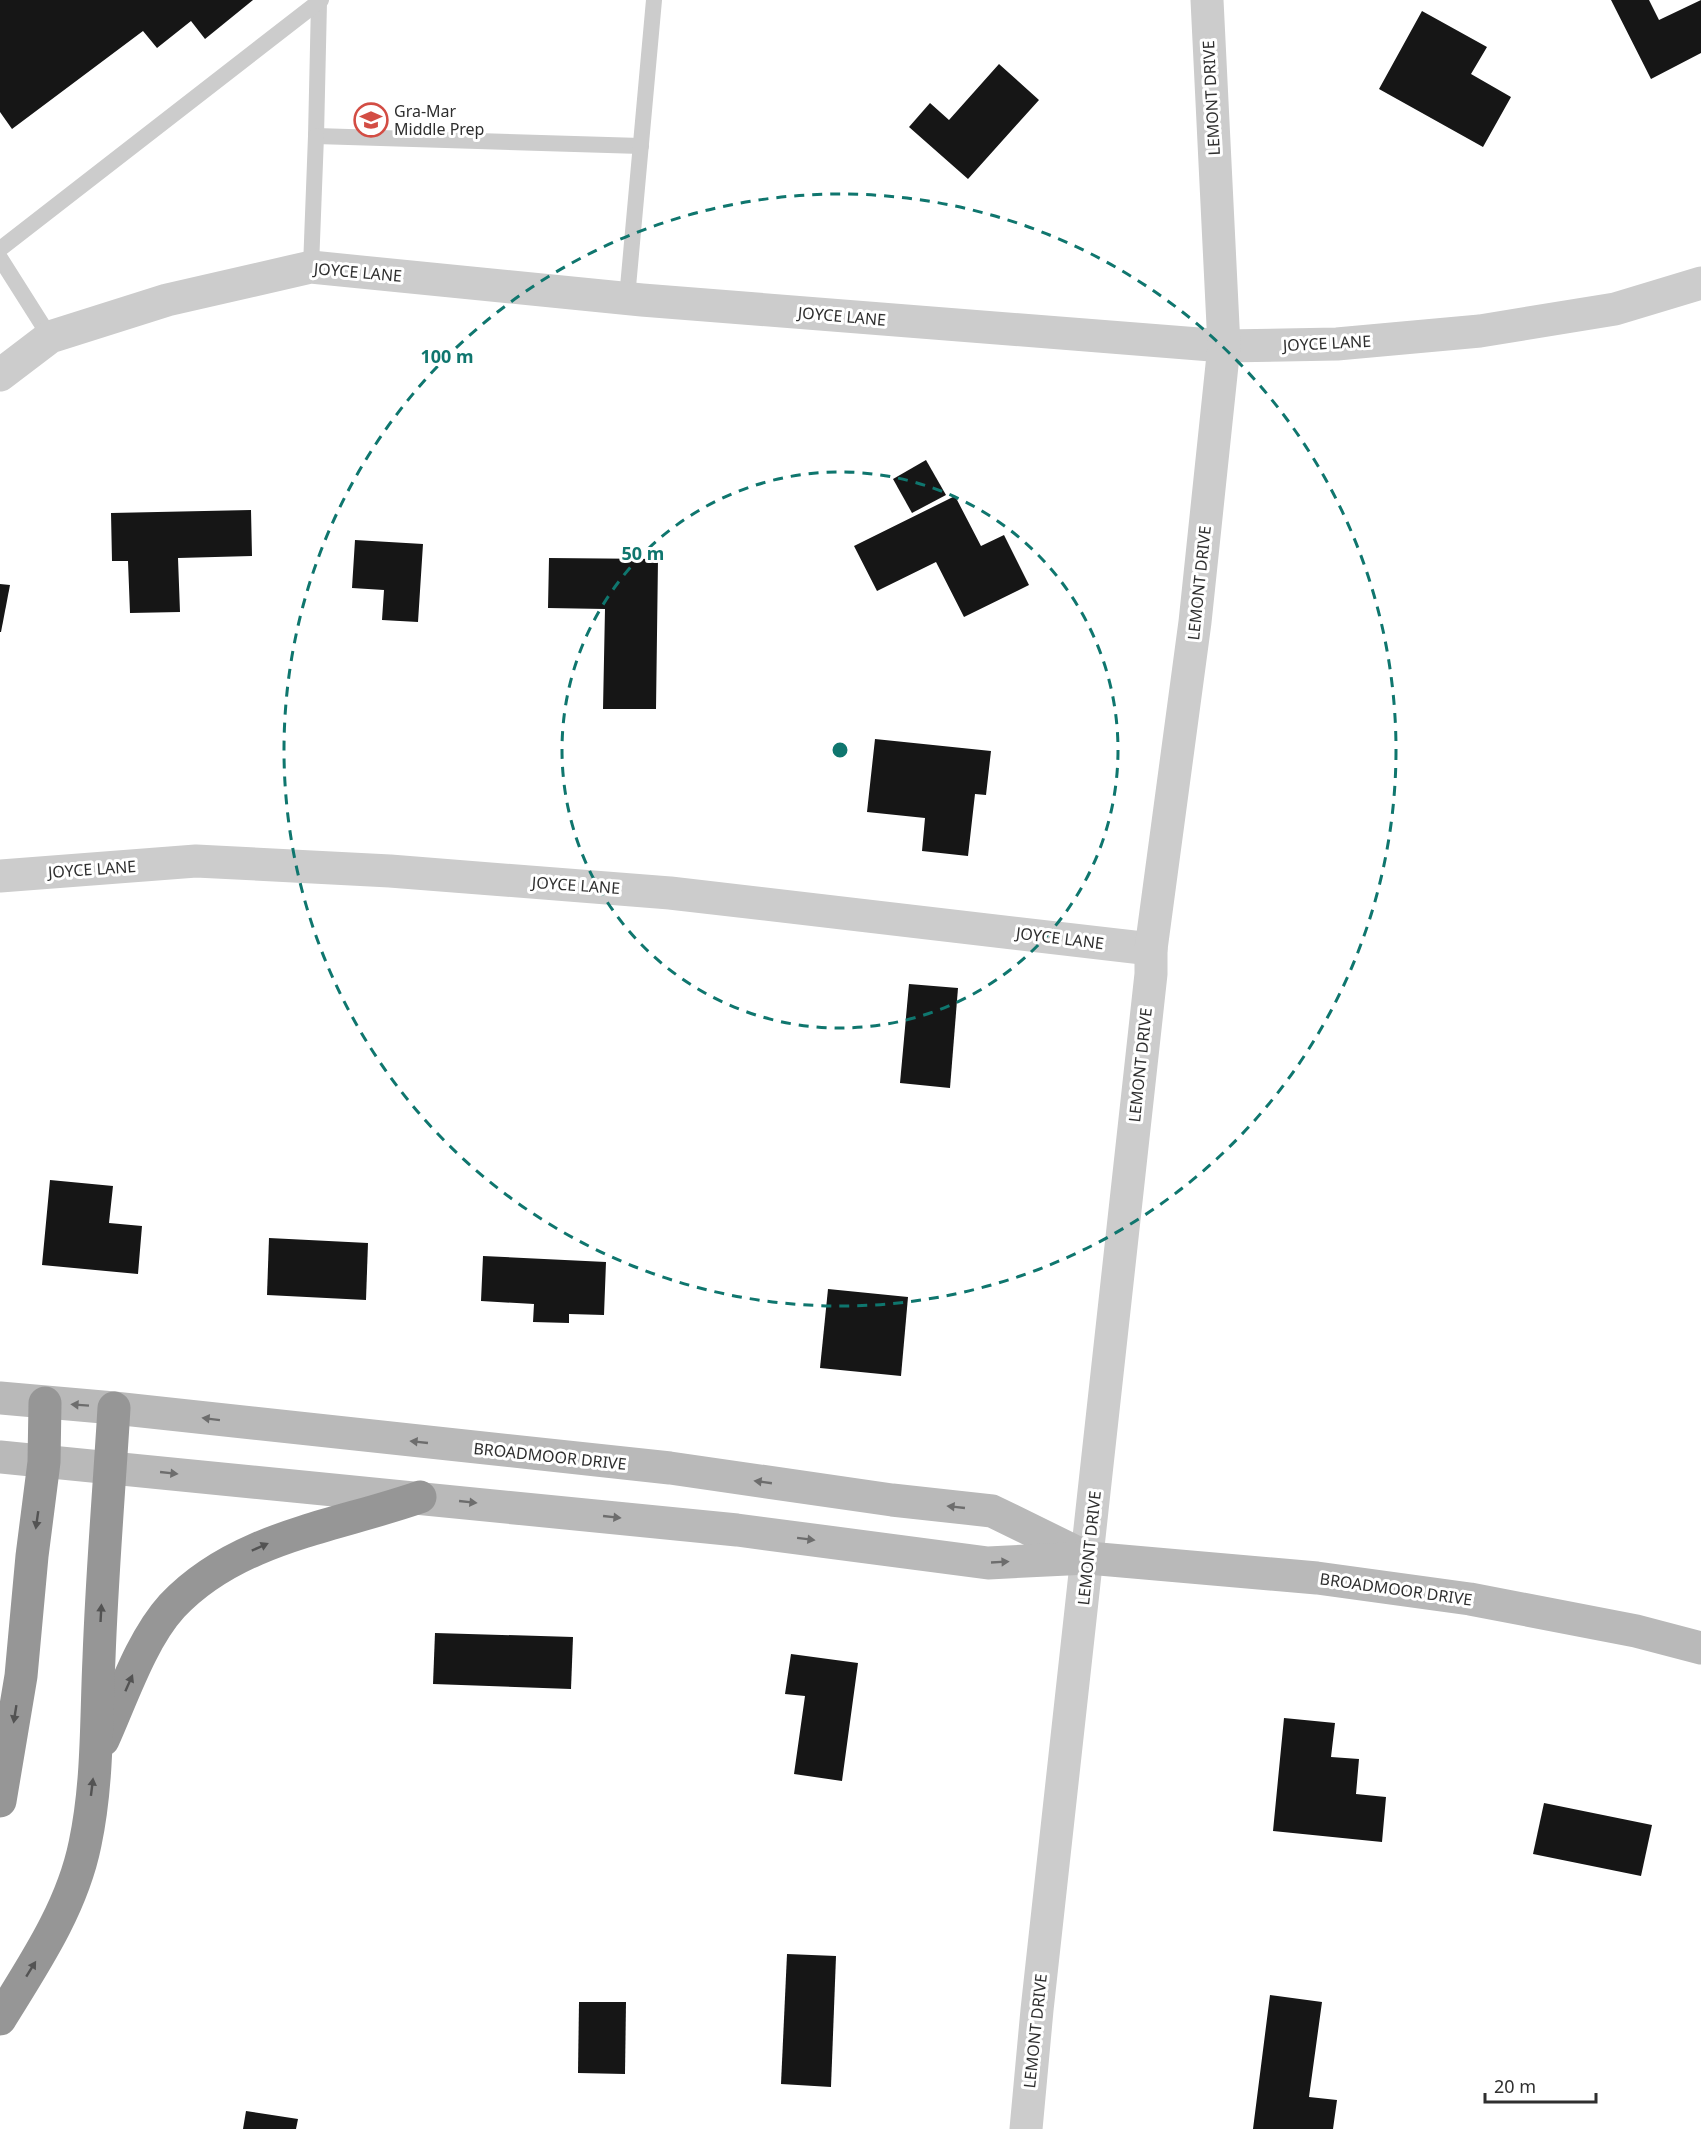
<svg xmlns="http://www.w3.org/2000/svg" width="1701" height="2129" viewBox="0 0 1701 2129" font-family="'Noto Sans',sans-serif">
<rect width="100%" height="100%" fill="#fff"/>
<g fill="#161616">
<polygon points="0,0 253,0 205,39 191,21 157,48 143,31 12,129 0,112"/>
<polygon points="1611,0 1649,0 1659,20 1701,0 1701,53 1651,79"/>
<polygon points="1422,11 1487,47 1471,74 1511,97 1483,147 1379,89"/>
<polygon points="999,64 1039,100 968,179 909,127 930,103 949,120"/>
<polygon points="926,460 946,495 912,513 893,479"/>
<polygon points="955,496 981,546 1004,535 1029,585 964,617 936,562 877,591 854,546"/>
<polygon points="251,510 252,556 178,558 180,612 130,613 128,561 112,561 111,513"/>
<polygon points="355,540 423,544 418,622 382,620 384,590 352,588"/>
<polygon points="549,558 658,559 656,709 603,709 605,609 548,608"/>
<polygon points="0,584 10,585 1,632 0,632"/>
<polygon points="875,739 991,751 986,795 975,794 968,856 922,851 925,818 867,812"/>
<polygon points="909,984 958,988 950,1088 900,1083"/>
<polygon points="50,1180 113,1186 109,1223 142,1226 138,1274 42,1265"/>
<polygon points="269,1238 368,1243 366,1300 267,1295"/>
<polygon points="483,1256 606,1262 604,1315 569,1314 569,1323 533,1322 534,1304 481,1301"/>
<polygon points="828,1289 908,1297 901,1376 820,1368"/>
<polygon points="435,1633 573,1637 571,1689 433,1684"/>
<polygon points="791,1654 858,1663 842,1781 794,1774 805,1696 785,1694"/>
<polygon points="1284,1718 1335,1723 1331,1757 1359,1759 1356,1794 1386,1797 1382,1842 1273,1831"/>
<polygon points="1544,1803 1652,1825 1641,1876 1533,1854"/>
<polygon points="787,1954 836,1956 831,2087 781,2084"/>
<polygon points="1270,1995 1322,2002 1309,2097 1337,2100 1333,2129 1253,2129"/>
<polygon points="579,2002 626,2002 625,2074 578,2073"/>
<polygon points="246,2111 298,2119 296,2129 243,2129"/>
</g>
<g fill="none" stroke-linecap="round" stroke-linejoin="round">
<g stroke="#ccc" stroke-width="16">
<polyline points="319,2 316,136 641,146"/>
<polyline points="0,249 321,0"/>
<polyline points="0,258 50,337"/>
<polyline points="311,267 316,136"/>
<polyline points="627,298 654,0"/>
</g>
<g stroke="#ccc" stroke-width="33">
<polyline points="0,375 50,337 167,300 311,267 642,300 1224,346 1337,344 1480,331 1615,309 1701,283"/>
<polyline points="0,876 196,861 390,871 670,893 1151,949"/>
<polyline points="1026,2129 1037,2010 1151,974 1151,949 1195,622 1224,346 1207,0"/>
</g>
<g stroke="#b9b9b9" stroke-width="33">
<polyline points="0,1398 114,1408 670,1468 892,1500 992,1511 1086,1557"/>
<polyline points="0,1457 737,1530 988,1563 1088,1558 1317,1578 1470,1599 1636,1631 1701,1648"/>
</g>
<g stroke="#969696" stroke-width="33">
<path d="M 103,1740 C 122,1698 141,1640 172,1606 C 237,1537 334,1527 420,1497"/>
<polyline points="0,1801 21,1676 32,1556 44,1462 45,1403"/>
<path d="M 0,2019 C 34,1964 72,1908 85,1844 C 98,1783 96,1720 99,1658 C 102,1574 109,1491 114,1408"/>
</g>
</g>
<defs><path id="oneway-solid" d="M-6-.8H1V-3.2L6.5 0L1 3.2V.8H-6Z" transform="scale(1.5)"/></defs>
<g fill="#6d6d6d">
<use href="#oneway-solid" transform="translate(80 1405) rotate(-176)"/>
<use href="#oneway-solid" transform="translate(211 1419) rotate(-173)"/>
<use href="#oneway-solid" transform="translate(419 1442) rotate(-174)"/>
<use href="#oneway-solid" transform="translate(169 1473) rotate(6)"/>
<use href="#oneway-solid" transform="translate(763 1482) rotate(-172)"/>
<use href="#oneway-solid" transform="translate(468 1502) rotate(6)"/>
<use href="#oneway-solid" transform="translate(956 1507) rotate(-174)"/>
<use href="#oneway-solid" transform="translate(612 1517) rotate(6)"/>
<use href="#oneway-solid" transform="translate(806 1539) rotate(7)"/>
<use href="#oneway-solid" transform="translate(1000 1562) rotate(-3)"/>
</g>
<g fill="#535353">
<use href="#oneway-solid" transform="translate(37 1520) rotate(98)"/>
<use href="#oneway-solid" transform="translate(260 1547) rotate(-24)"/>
<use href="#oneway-solid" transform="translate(101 1613) rotate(-87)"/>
<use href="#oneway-solid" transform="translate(129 1683) rotate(-66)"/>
<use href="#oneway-solid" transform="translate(15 1714) rotate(99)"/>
<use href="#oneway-solid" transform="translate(92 1787) rotate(-83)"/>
<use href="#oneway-solid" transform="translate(31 1969) rotate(-58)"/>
</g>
<g fill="none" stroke="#0f766e" stroke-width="3" stroke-dasharray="10 8">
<circle cx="840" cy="750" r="278"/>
<circle cx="840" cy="750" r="556"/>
</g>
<defs>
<symbol id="school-ring" viewBox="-11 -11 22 22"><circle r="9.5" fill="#fff" stroke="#d34d44" stroke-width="1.5"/><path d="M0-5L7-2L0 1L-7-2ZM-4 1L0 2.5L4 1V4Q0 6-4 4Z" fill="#d34d44"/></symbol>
</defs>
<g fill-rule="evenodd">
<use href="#school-ring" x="352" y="101" width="38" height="38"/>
</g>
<g text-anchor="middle" stroke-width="6" stroke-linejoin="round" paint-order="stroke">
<g font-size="16" fill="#2f2f2f" stroke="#fff">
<text transform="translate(1211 98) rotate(-93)" y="6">LEMONT DRIVE</text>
<text transform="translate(358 272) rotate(5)" y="6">JOYCE LANE</text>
<text transform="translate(842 316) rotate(5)" y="6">JOYCE LANE</text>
<text transform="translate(1327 343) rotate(-3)" y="6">JOYCE LANE</text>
<text transform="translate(1199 583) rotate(-84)" y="6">LEMONT DRIVE</text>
<text transform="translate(92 869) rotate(-4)" y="6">JOYCE LANE</text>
<text transform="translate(576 885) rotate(4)" y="6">JOYCE LANE</text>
<text transform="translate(1060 938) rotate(7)" y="6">JOYCE LANE</text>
<text transform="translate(1140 1065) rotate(-84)" y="6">LEMONT DRIVE</text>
<text transform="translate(550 1456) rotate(6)" y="6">BROADMOOR DRIVE</text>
<text transform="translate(1089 1548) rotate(-84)" y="6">LEMONT DRIVE</text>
<text transform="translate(1396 1589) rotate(8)" y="6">BROADMOOR DRIVE</text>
<text transform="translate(1035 2031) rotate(-84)" y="6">LEMONT DRIVE</text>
</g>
<g font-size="16" fill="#2f2f2f" stroke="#fff" text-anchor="start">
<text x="394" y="117">Gra-Mar<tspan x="394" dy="18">Middle Prep</tspan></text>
</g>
</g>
<circle cx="840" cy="750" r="9" fill="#0f766e" stroke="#fff" stroke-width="3"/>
<g font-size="18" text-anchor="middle" font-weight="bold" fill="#0f766e" stroke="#fff" stroke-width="6" stroke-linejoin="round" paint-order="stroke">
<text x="447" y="363">100 m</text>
<text x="643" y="560">50 m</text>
</g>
<path d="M1485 2093v9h111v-9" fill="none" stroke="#2f2f2f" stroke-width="3"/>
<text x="1494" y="2093" font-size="18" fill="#2f2f2f" stroke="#ffffff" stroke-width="4.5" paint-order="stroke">20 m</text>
</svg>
